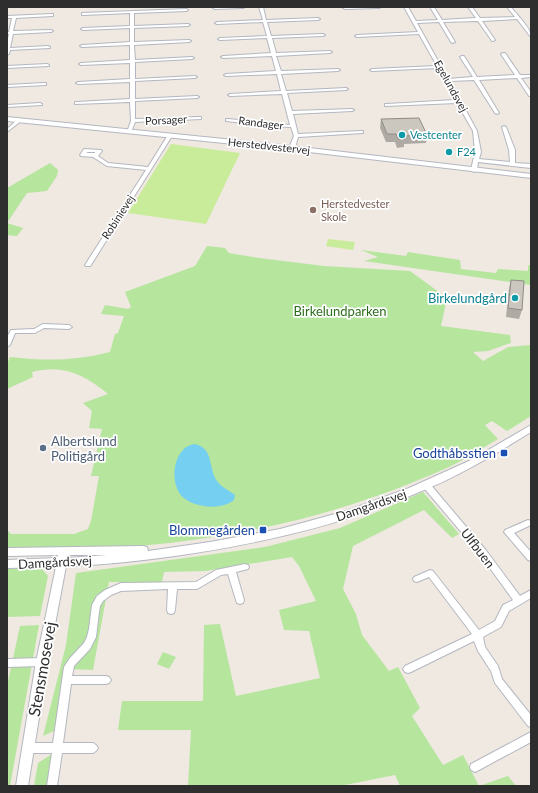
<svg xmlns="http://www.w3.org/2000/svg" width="538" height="793" viewBox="0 0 538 793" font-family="Lato,sans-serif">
<rect width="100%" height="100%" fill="#efe9e1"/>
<g fill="#b6e59e">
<polygon points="50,163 58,170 57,176 47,191 27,193 7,223 23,228 17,236 7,235 7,188"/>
<path d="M 207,246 L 225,248 L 229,253 L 259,258 L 324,266 L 410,271 L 447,298 L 441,326 L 510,335 L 511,343 L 488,351 L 473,352 L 483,361 L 508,347 L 531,345 L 531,416 L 507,431 L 492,421 L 485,425 L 498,439 C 482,448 467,458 451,466 C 344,515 230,541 113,548 C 78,550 42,548 7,549 L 7,530 L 11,534 L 74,534 L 88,529 L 91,521 L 99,476 L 91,476 L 102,429 L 89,428 L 92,411 L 83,403 L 108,394 C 84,375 64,364 32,372 L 33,377 L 7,389 L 7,364 L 10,357 C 46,361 75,361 110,352 L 115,334 L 118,333 L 124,316 L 101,314 L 105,305 L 128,309 L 131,307 L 125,292 L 195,266 Z"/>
<polygon points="361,250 406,256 408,252 460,260 461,269 496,273 498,269 528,271 528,265 531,266 531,285 364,261 378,257"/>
<polygon points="423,492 459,534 452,538 424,510 353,546 343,589 356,614 362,635 389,671 398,667 420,708 412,716 443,765 463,755 479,786 508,776 516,786 400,786 395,775 340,786 188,786 191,730 118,730 122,701 203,701 204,625 220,624 236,696 320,678 309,631 284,630 279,610 316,601 299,566 292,557 206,571 164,572 162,582 109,582 93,670 66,669 54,731 43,736 66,645 76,573 265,547 340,528"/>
<polygon points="41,568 48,576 40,616 7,617 7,569"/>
<polygon points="39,625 10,786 7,786 7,686 20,626"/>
<polygon points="163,652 176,657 169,669 157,664"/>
<polygon points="52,754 48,786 34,786 38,763"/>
</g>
<g fill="#c9ec9a">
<polygon points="171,144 240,153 206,224 128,213"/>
<polygon points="328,239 355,242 353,250 326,246"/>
</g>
<path fill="#75cff0" d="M 194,444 C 214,447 208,468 217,481 C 222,488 229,490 235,495 L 234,500 C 221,511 191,508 180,494 C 171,481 173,458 185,448 C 187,446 191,445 194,444 Z"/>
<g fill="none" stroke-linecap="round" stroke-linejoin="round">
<defs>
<g id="minor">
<polygon points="214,7 245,7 243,8 215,9 213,8"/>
<polygon points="259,7 263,7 266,20 318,18 320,19 318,20 267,22 271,36 323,34 325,35 323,36 272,38 276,53 330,51 332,52 330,53 276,56 281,71 338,69 340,70 338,71 281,74 286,91 346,88 348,89 346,90 287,93 292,111 352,109 354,110 352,111 293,114 298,134 361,131 363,131 363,133 298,137 295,148 292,150 289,148 294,136 291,127 268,126 226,121 226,119 228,119 277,124 290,125 282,94 230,96 228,95 230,94 281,91 277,74 226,76 224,75 226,74 276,71 272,56 223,58 221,57 223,56 271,53 267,38 220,40 218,39 220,38 267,36 263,22 217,24 215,23 217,22 263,20"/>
<polygon points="344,7 381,7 379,8 345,9 343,8"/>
<path d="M 404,7 L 408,7 L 416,21 L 438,20 L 430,7 L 434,7 L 442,20 L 476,18 L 468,7 L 472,7 L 480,18 L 515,17 L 507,7 L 511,7 C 516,14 531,28 531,36 L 530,36 L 517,19 L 482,21 L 495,40 L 493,41 L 492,41 L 478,21 L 443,22 L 455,42 L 453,43 L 451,42 L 439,22 L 417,23 L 448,79 L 473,77 L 460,57 L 462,56 L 464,56 L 477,77 L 515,75 L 501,54 L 503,53 L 505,53 L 520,75 L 531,75 L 531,77 L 521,78 L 531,92 L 531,96 L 529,96 L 517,78 L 479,80 L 499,113 L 497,114 L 495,113 L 474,80 L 450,81 L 477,131 L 481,152 L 479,159 L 510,162 L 509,150 L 502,127 L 504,126 L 506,127 L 515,150 L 515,163 L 531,164 L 531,168 L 478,162 L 477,170 L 474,172 L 472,171 L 471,170 L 475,152 L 473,131 L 457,103 L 385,106 L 385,104 L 387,104 L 455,100 L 438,68 L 372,71 L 370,70 L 372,69 L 437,66 L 419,34 L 357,37 L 355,36 L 357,35 L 418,32 Z"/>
<polygon points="187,9 188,10 186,11 134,13 134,26 188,24 190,25 188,26 134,28 134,42 189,40 191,41 189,42 134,45 135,60 192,57 194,58 192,59 135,62 135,79 195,76 197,77 195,78 135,81 135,99 197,96 199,97 197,98 135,101 135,119 199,117 201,117 201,119 135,122 131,132 129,133 127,132 131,121 130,102 75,104 75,102 77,102 130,99 130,82 78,84 76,83 78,82 130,79 130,63 81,65 79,64 81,63 130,60 130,45 82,47 80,46 82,45 130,42 130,28 83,30 81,29 83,28 130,26 130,13 83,15 82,15 82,13"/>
<polygon points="52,14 53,14 53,16 16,18 13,31 51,30 53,31 51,32 13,34 10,48 48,46 50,47 50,48 10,50 9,54 7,55 7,43 9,34 7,34 7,32 9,32 12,18 7,18 7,16"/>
<polygon points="47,64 49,65 49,66 7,68 7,66"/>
<polygon points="44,83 46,83 46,85 7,87 7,85"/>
<polygon points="40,103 42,104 42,105 7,107 7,105"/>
<polygon points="17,120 21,121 7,132 7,129"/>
<path d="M 168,135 L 172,136 L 91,265 L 90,266 L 86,266 L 85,265 L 146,170 L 107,166 L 93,157 L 81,156 L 80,155 L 84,149 L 101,150 L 102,151 L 98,156 L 108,163 L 148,167 ZM 88,152 L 95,152 L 95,153 L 86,153 Z"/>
<polygon points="43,324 69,325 72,327 69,329 44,328 35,333 15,333 10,345 7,347 7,337 11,330 34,329"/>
<polygon points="427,483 430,484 485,549 520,596 531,590 531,598 509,611 501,627 483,637 485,647 498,666 502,679 531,715 531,727 528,726 495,683 491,671 478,651 474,641 411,672 408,673 405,672 403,669 405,666 472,634 429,577 417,582 414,581 413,579 414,577 430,570 433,571 479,630 495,621 503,605 513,600 479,553 424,488 423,486 424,484"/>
<polygon points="528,520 531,521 531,525 514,533 531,552 531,561 528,560 504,532 505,530"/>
<polygon points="245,564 248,565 249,567 248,569 236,572 244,600 243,603 240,604 237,603 236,600 228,574 221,575 197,589 177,589 175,610 174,613 171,614 168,613 167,610 168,589 121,591 111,595 103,601 100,606 99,612 96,637 90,649 74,666 72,676 106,676 109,677 111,680 109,683 106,684 71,684 63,743 93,743 96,745 98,748 96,751 93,753 62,753 57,786 47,786 52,753 28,753 25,751 23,748 25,745 28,743 53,743 64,667 70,658 84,643 87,637 89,629 92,605 97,596 105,590 121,583 196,582 216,570"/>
<polygon points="42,658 45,659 47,662 45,665 42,666 7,667 7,659"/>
<polygon points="531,732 531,742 479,770 475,772 471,770 470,767 471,764"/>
</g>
<g id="tertiary">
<polygon points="7,117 292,146 531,174 531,178 292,150 7,121"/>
<path d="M 531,425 L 531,432 C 494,455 457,477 417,493 C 340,526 257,544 175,556 C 139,561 103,565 66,566 L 48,662 L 28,786 L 16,786 L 36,662 L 56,567 L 7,568 L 7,560 L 57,558 L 58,555 L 7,556 L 7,548 L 143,546 L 147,547 L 148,551 L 210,542 L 280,529 L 346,511 L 409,488 L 471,460 ZM 69,555 L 107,555 L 68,558 Z"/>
</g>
</defs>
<use href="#minor" stroke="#b4b7c1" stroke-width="2"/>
<use href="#tertiary" stroke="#b4b7c1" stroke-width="2"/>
<use href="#minor" fill="#fff" fill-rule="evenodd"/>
<use href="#tertiary" fill="#fff" fill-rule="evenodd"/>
</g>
<g fill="#afaba4">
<polygon points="381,119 427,135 426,143 404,144 404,147 397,148 395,142 386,142 380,128"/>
<polygon points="511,280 522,310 519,319 506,317 509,289"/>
</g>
<g fill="#cbc7bf" stroke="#8e8b86">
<polygon points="419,118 427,135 403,136 405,139 398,139 396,134 387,134 381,119"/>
<polygon points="511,280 524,281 522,310 508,308"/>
</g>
<g fill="#0f9aa8" stroke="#fff" stroke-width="1.5">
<circle cx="402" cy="135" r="4"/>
<circle cx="449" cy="152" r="4"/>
<circle cx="515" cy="298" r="4"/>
</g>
<circle fill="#8d6e63" stroke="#fff" stroke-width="1.5" cx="313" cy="210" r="4"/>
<circle fill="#5c6f8a" stroke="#fff" stroke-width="1.5" cx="43" cy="448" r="4"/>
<g fill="#1a4fb4" stroke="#fff" stroke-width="1.5">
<rect x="500" y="449" width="8" height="8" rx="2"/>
<rect x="259" y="526" width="8" height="8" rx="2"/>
</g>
<g text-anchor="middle" stroke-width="3.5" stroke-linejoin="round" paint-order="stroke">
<g font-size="11" fill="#2e2e2e" stroke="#fff">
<text transform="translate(451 86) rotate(61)" y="4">Egelundsvej</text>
<text transform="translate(166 120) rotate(-3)" y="4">Porsager</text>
<text transform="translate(261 123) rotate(7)" y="4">Randager</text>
<text transform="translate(269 146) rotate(6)" y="4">Herstedvestervej</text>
<text transform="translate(118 217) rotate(-57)" y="4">Robinievej</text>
</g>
<g font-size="11" fill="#0d838f" stroke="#fff" text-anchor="start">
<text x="410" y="139">Vestcenter</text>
<text x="457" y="156">F24</text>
</g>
<g font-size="11" fill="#785e54" stroke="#fff" text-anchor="start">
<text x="321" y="208">Herstedvester<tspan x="321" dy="13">Skole</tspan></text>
</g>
<g font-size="13" fill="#0d838f" stroke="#fff" text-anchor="end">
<text x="507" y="303">Birkelundgård</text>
</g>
<g font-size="13" fill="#2c6e1b" stroke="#fff">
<text x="340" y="316">Birkelundparken</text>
</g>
<g font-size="13" fill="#4e5e75" stroke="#fff" text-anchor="start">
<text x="51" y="446">Albertslund<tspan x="51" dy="15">Politigård</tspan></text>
</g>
<g font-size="13" fill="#164399" stroke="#fff" text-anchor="end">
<text x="496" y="458">Godthåbsstien</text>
<text x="255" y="535">Blommegården</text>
</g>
<g font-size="13" fill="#2e2e2e" stroke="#fff">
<text transform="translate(371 505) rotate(-19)" y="5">Damgårdsvej</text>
<text transform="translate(478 548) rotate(52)" y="5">Ulfbuen</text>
<text transform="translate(55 562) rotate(-3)" y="5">Damgårdsvej</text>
</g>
<g font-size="16" fill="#2e2e2e" stroke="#fff">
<text transform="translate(42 669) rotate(-80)" y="6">Stensmosevej</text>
</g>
</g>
<rect width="538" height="793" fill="none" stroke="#2e2e2e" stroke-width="16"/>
</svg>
